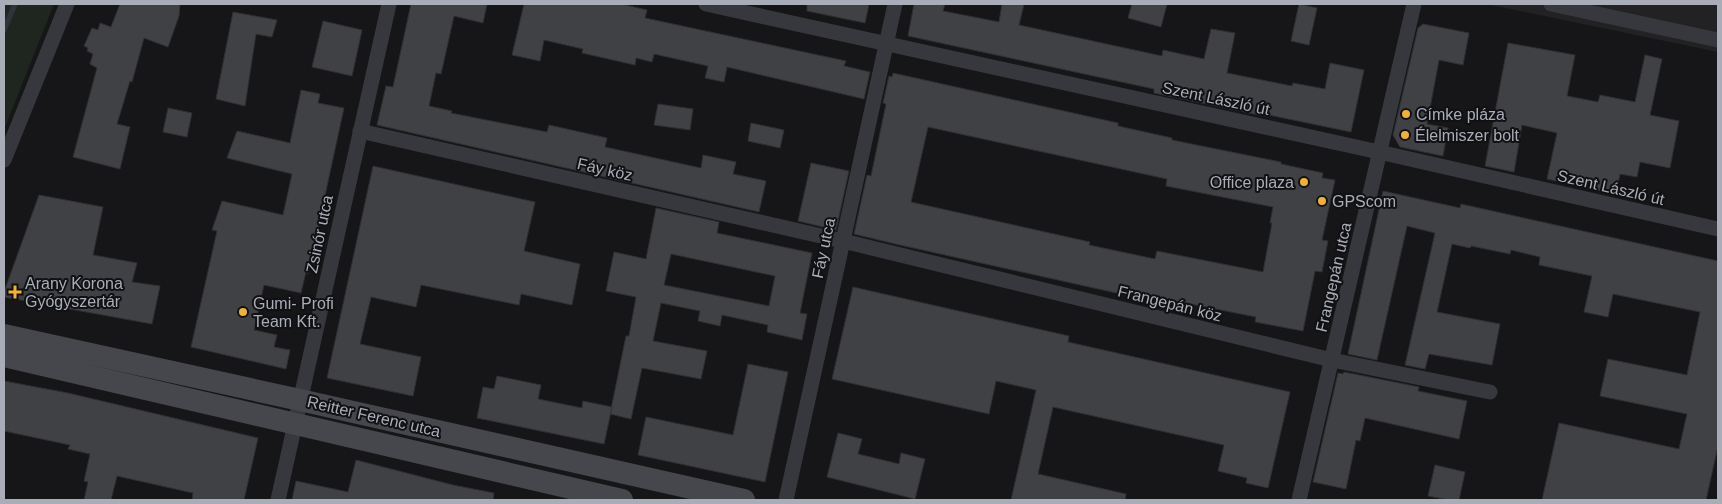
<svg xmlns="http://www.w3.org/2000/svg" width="1722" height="504" viewBox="0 0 1722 504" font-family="Arial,sans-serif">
<rect width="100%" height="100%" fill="#161618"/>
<polygon fill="#222225" points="1486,4 1718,4 1718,52"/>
<polygon fill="#1e261f" points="4,4 54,4 4,130"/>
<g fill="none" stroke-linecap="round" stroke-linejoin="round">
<polyline stroke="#2c353c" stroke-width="5.5" points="4,30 15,4"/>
</g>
<g fill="#404145" stroke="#303034" fill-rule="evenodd">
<polygon points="120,4 180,4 179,16 168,47 144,38 132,82 130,81 117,124 130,127 120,169 73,157 97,68 90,64 93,54 87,51 88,48 84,46 92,28 98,30 100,23 111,27"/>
<polygon points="411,4 487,4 483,23 454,16 441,74 436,73 429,106 452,111 451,113 547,132 549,125 607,138 605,147 701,168 703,155 736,162 733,174 766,181 759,212 377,125 386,86 393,87"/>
<polygon points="524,4 621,4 647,10 645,18 846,61 844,66 870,72 864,99 727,67 724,82 705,78 708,66 654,54 652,62 636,58 635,65 582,53 583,49 544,40 540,61 512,55"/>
<polygon points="807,4 869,4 865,23 807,11"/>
<polygon points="914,4 945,4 943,11 999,22 1002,4 1024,4 1019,25 1162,56 1163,50 1204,59 1211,29 1235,33 1227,73 1292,86 1293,83 1325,89 1330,63 1364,70 1351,132 1269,115 1269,117 1211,105 1154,93 1154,89 908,36"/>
<polygon points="1132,4 1167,4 1161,27 1128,18"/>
<polygon points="1299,4 1317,8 1309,45 1291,41"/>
<polygon points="233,12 277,20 272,37 256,34 245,106 216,99"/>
<polygon points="323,21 362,30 352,76 312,67"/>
<polygon points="1423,24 1469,33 1463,65 1439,60 1427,124 1448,128 1443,156 1400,147 1393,135 1418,28"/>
<polygon points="1508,43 1575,55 1567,96 1598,102 1600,95 1635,102 1645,55 1662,59 1650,115 1679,121 1670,168 1640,162 1637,177 1620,174 1616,194 1547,179 1557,133 1522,125 1514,172 1485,166"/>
<path d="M 893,73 L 1118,123 L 1118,126 L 1172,138 L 1172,140 L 1281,162 L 1281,164 L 1323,173 L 1322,178 L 1335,180 L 1322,240 L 1328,241 L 1322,272 L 1315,271 L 1303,331 L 1255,322 L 1256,317 L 1140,294 L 1139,298 L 900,245 L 854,234 L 867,175 L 871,176 L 886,104 L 883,103 L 889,76 L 892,77 ZM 928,127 L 1167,179 L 1166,186 L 1273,207 L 1270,223 L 1272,223 L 1263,272 L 1157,251 L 1155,259 L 1089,245 L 1090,242 L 911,202 Z"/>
<polygon points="301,90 320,94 318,103 344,108 308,274 306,272 301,293 264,285 254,330 277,335 274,347 290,350 286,369 191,347 217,231 212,230 222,201 283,215 292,174 227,158 237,131 290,143"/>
<polygon points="658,104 693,109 690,130 654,125"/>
<polygon points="168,108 192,113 187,137 163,132"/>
<polygon points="751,123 784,130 780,148 748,141"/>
<polygon points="811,163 849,171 836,230 798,221"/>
<polygon points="373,166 535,202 524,251 580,264 572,305 521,294 519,305 421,285 416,307 371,297 360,344 421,357 413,396 327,378"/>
<polygon points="1383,191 1460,208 1461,204 1718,261 1718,446 1706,500 1542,500 1559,423 1679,449 1687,414 1600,396 1608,359 1687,375 1700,312 1613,294 1608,317 1584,312 1592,276 1539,265 1540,257 1511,250 1510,254 1471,246 1470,248 1452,244 1437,312 1500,324 1492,365 1429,354 1425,369 1405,365 1435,233 1407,226 1377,360 1348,354"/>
<polygon points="39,195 103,207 93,255 137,263 132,282 160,286 152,324 4,297 4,292"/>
<path d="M 656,208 L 719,222 L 717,233 L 812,253 L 800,313 L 807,314 L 802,340 L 767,332 L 768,325 L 722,315 L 720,326 L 698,321 L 700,311 L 661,303 L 653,341 L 707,351 L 701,379 L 642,368 L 631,419 L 610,414 L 626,336 L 629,336 L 636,297 L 606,291 L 614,252 L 646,259 ZM 671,254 L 775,276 L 769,306 L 664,285 Z"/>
<polygon points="853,287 1069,336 1068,342 1290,392 1268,488 1246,483 1247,478 1218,471 1224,445 1053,407 1038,474 1126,494 1125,500 1011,500 1036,390 996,381 989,414 832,379"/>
<polygon points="748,364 788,372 765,482 638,455 646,417 733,435"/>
<polygon points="1344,372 1419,387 1418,391 1467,401 1459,439 1365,418 1360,441 1356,440 1346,489 1313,482 1338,373 1343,374"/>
<polygon points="497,376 541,385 538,399 582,408 583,401 612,407 604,444 477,418 483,387 494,389"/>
<polygon points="4,381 68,393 258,438 244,500 192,500 193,493 117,476 111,500 84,500 88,482 84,481 90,454 68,449 70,445 4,431"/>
<polygon points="838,433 862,439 858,454 899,464 901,453 925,459 915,499 827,477"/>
<polygon points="356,460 453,485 494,493 493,500 292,500 296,481 348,492"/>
<polygon points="1435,465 1465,472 1459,500 1449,500 1428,496"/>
</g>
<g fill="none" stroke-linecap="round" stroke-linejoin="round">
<g stroke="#37383d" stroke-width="15">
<polyline points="706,4 1379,152 1718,229"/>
<polyline points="1551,4 1718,40"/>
<polyline points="360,131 843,241 1332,360 1490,392"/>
<polyline points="4,160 67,4"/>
<polyline points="278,500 389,4"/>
<polyline points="786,500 895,4"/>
<polyline points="1299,500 1414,4"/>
</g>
<g stroke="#45474d" stroke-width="22">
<polyline points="4,335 300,400 744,500"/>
<polyline points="4,356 622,500"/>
</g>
</g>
<g fill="#f2b134" stroke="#111113" stroke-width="2">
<circle cx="1406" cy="114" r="5"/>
<circle cx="1405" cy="135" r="5"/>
<circle cx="1304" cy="182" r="5"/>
<circle cx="1322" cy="201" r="5"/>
<path d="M12.5 284.5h5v5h5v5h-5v5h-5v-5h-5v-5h5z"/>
<circle cx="243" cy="312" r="5"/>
</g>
<g text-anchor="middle" stroke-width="4" stroke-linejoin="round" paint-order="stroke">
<g font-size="16" fill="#a8adb8" stroke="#111113">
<text transform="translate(1216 98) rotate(12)" y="6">Szent László út</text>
<text transform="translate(605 169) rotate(13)" y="6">Fáy köz</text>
<text transform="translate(1611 187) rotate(13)" y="6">Szent László út</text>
<text transform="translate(319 234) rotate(-78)" y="6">Zsinór utca</text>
<text transform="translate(823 248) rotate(-78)" y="6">Fáy utca</text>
<text transform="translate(1333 277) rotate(-77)" y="6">Frangepán utca</text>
<text transform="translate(1170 303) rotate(14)" y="6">Frangepán köz</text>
<text transform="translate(374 416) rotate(13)" y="6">Reitter Ferenc utca</text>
</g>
<g font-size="16" fill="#a8adb8" stroke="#111113" text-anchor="start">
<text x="1416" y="120">Címke pláza</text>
<text x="1415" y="141">Élelmiszer bolt</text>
<text x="1294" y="188" text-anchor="end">Office plaza</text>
<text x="1332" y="207">GPScom</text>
<text x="25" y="289">Arany Korona<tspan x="25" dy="18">Gyógyszertár</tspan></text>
<text x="253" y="309">Gumi- Profi<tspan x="253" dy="18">Team Kft.</tspan></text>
</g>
</g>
<rect width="1722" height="504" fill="none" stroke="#a8adb8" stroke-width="10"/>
</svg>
